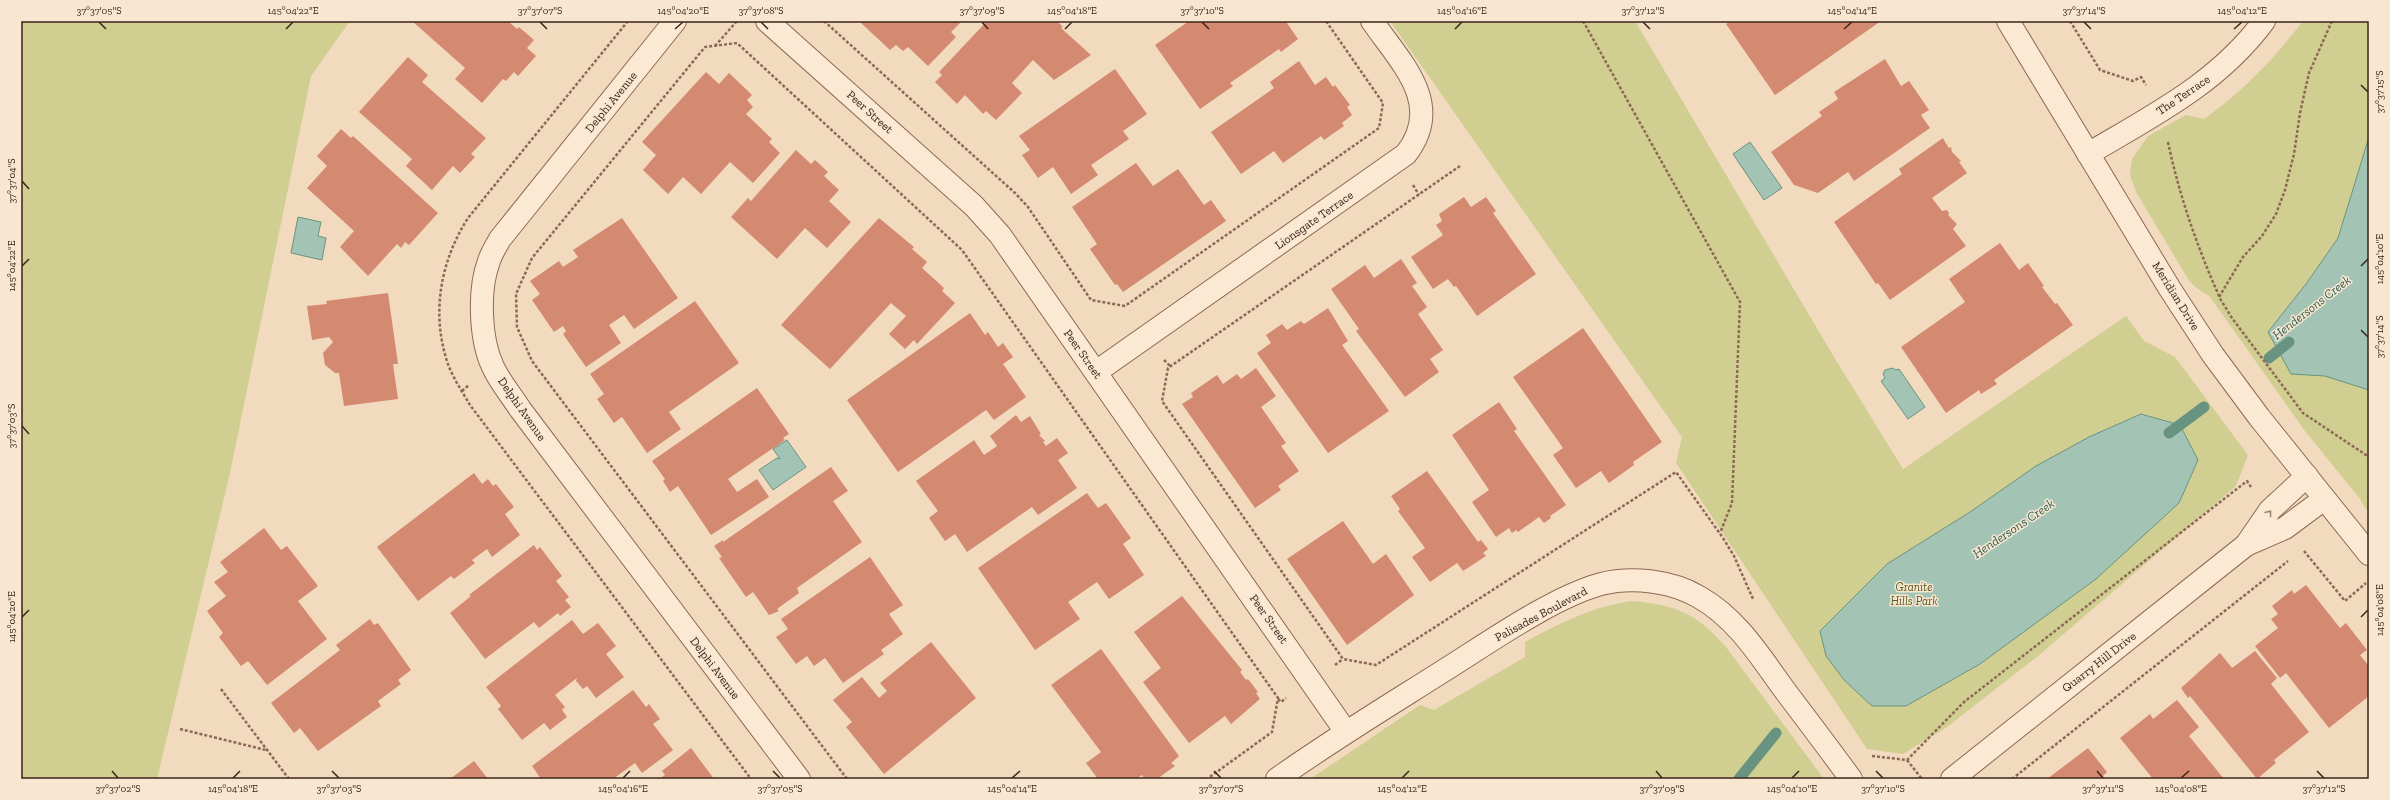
<svg xmlns="http://www.w3.org/2000/svg" width="2390" height="800" viewBox="0 0 2390 800" font-family="'Zilla Slab',serif">
<rect width="100%" height="100%" fill="#f2dabf"/>
<g fill="#d1ce92">
<polygon points="21,21 350,21 311,76 230,473 157,779 21,779"/>
<polygon points="1390,21 1635,21 1834,357 1903,469 2126,316 2144,341 2175,357 2248,455 2236,486 2038,656 1947,727 1903,754 1867,749 1676,463 1682,437"/>
<path d="M 2303,21 L 2369,21 L 2369,514 L 2360,499 L 2305,431 L 2210,297 L 2194,286 L 2188,279 L 2136,192 L 2130,175 L 2132,159 L 2148,136 L 2186,115 L 2204,119 C 2243,91 2274,59 2303,21 Z"/>
<path d="M 1631,601 C 1677,605 1696,613 1726,647 L 1824,779 L 1310,779 L 1420,705 L 1434,710 L 1525,657 L 1525,642 C 1560,623 1592,607 1631,601 Z"/>
</g>
<g fill="#a3c4b4" stroke="#699381">
<polygon points="2369,137 2369,390 2325,376 2291,374 2268,332 2306,284 2338,238"/>
<polygon points="1750,142 1782,188 1764,200 1733,154"/>
<polygon points="298,217 321,222 318,236 326,238 322,260 291,253"/>
<polygon points="1893,368 1896,370 1899,369 1925,407 1908,419 1881,381 1885,378 1883,374 1885,370"/>
<polygon points="2141,414 2180,425 2198,460 2179,503 2096,579 1980,664 1906,706 1872,706 1844,680 1826,656 1820,631 1887,564 1970,512 2036,466 2089,437"/>
<polygon points="787,440 806,467 773,490 759,470 777,458 780,459 773,449"/>
</g>
<g fill="none" stroke-linecap="round" stroke-linejoin="round">
<g stroke="#699381" stroke-width="11">
<polyline points="2269,358 2289,342"/>
<polyline points="2169,433 2204,407"/>
<polyline points="1739,779 1776,733"/>
</g>
</g>
<g fill="#d48971">
<polygon points="412,21 508,21 517,29 519,27 534,40 527,48 536,56 518,76 514,72 506,81 503,79 482,103 455,79 465,68"/>
<polygon points="863,21 962,21 951,32 956,37 928,66 908,47 903,51 896,45 890,50 861,23"/>
<polygon points="987,21 1057,21 1063,27 1061,28 1091,55 1054,80 1033,60 1012,83 1022,93 996,120 986,111 983,114 965,95 957,104 935,82 942,75 939,72"/>
<polygon points="1189,21 1289,21 1287,23 1298,39 1281,52 1279,49 1230,83 1233,86 1200,109 1155,45"/>
<polygon points="1731,21 1881,21 1775,95 1726,24"/>
<polygon points="408,57 428,75 422,82 486,138 471,154 475,157 460,173 453,166 432,190 406,166 412,159 359,112"/>
<polygon points="1885,59 1901,86 1909,81 1929,110 1921,115 1930,128 1854,181 1848,172 1818,193 1794,185 1771,152 1822,116 1819,112 1838,99 1834,92"/>
<polygon points="1299,61 1315,85 1326,77 1333,87 1335,85 1350,105 1347,107 1352,115 1342,123 1344,126 1324,140 1321,136 1283,163 1274,151 1241,174 1211,132 1274,88 1270,82"/>
<polygon points="1115,69 1147,114 1123,131 1129,139 1091,165 1098,175 1071,194 1053,167 1038,178 1022,155 1030,150 1019,136"/>
<polygon points="706,72 719,84 729,73 752,95 747,100 753,107 746,114 772,139 769,142 780,153 753,183 730,162 701,194 683,177 668,194 643,170 656,155 642,142"/>
<polygon points="341,129 351,138 353,136 438,213 409,245 405,242 401,248 397,244 368,276 340,247 354,231 307,188 327,166 317,156"/>
<polygon points="1943,138 1945,142 1949,148 1951,147 1952,152 1961,161 1959,162 1967,173 1932,198 1942,211 1947,210 1949,213 1948,215 1957,224 1953,229 1966,246 1890,300 1878,283 1876,284 1834,222 1902,174 1899,169"/>
<polygon points="796,150 811,164 815,160 828,172 824,176 839,190 829,201 851,222 827,248 805,228 777,259 731,217 748,198 751,201"/>
<polygon points="1136,163 1153,186 1178,169 1204,205 1211,200 1226,221 1123,292 1117,284 1115,285 1090,249 1097,244 1072,207"/>
<polygon points="1464,197 1471,207 1486,197 1496,211 1493,213 1536,274 1477,316 1456,286 1454,287 1448,279 1433,289 1411,257 1443,235 1436,225 1442,221 1439,214"/>
<polygon points="622,218 678,298 634,329 624,315 609,325 621,343 586,367 563,334 566,331 563,326 554,332 532,300 540,294 530,281 559,261 563,267 578,257 573,250"/>
<polygon points="879,218 914,247 912,249 927,262 922,268 944,288 942,291 955,303 917,344 914,340 905,349 889,334 906,316 891,303 830,369 781,325"/>
<polygon points="2000,243 2019,270 2028,263 2044,286 2042,287 2055,304 2057,303 2073,325 1994,380 1997,384 1981,394 1979,390 1946,413 1901,347 1965,302 1949,279"/>
<polygon points="1401,259 1417,283 1412,286 1427,307 1418,314 1443,350 1430,359 1439,372 1405,397 1356,331 1359,329 1331,289 1365,265 1374,278"/>
<polygon points="388,293 398,364 393,364 398,399 344,406 339,373 335,373 325,365 323,353 333,342 329,337 312,340 307,306 327,304 326,301"/>
<polygon points="695,301 739,363 669,412 681,429 647,453 622,417 614,423 597,399 604,394 590,374"/>
<polygon points="1328,308 1348,341 1342,345 1389,411 1328,453 1257,353 1271,343 1266,335 1282,324 1287,330 1301,321 1304,324"/>
<polygon points="970,313 985,335 988,332 998,347 1003,343 1013,357 1003,364 1026,397 994,420 986,410 898,472 847,400"/>
<polygon points="1583,328 1662,442 1633,462 1634,465 1609,483 1601,471 1576,488 1553,455 1563,448 1513,377"/>
<polygon points="1256,368 1276,396 1261,407 1286,443 1281,446 1299,471 1278,486 1281,490 1255,508 1182,404 1193,397 1191,393 1217,375 1223,384 1237,374 1241,379"/>
<polygon points="757,388 789,434 783,438 785,440 728,479 737,492 757,479 769,497 711,535 678,486 670,492 663,481 665,479 652,461"/>
<polygon points="1499,402 1517,429 1514,431 1566,505 1550,516 1551,518 1544,523 1539,517 1518,532 1516,530 1512,533 1509,528 1496,537 1472,502 1489,490 1452,435"/>
<polygon points="1016,415 1021,422 1030,416 1041,434 1039,435 1045,441 1043,442 1046,446 1057,438 1068,453 1058,460 1077,488 1038,515 1032,507 967,552 955,534 945,541 929,518 938,511 916,481 974,440 984,455 997,446 990,436"/>
<polygon points="831,467 848,491 833,501 862,542 797,588 799,593 777,609 779,611 769,615 753,592 746,597 719,558 722,557 714,546 723,540 723,542"/>
<polygon points="1427,471 1478,542 1481,540 1488,549 1483,553 1486,556 1463,571 1457,563 1430,582 1412,557 1425,548 1398,511 1400,509 1391,496"/>
<polygon points="474,473 482,484 488,479 493,486 496,484 514,507 505,514 520,535 492,557 487,549 472,560 475,563 454,579 451,576 418,601 377,547"/>
<polygon points="1087,493 1098,508 1106,503 1131,538 1123,544 1144,575 1109,599 1097,582 1068,602 1080,619 1035,650 978,568"/>
<polygon points="1343,521 1373,564 1386,554 1414,595 1347,645 1287,559"/>
<polygon points="264,528 281,550 287,546 318,586 298,601 327,639 267,685 248,661 241,666 219,637 223,633 207,611 226,596 214,582 228,572 220,562"/>
<polygon points="534,545 537,550 540,547 562,576 556,581 569,597 565,600 571,607 560,616 558,613 539,628 534,622 485,659 450,613 471,596 469,595"/>
<polygon points="870,557 903,605 889,614 903,634 881,650 884,654 843,683 825,658 814,666 807,656 796,664 776,637 788,629 781,619"/>
<polygon points="2306,585 2340,628 2346,623 2367,650 2360,655 2369,666 2369,696 2329,728 2286,673 2280,678 2255,646 2278,628 2271,619 2278,614 2272,606 2292,590 2294,594"/>
<polygon points="1182,596 1242,670 1240,672 1246,680 1248,679 1258,692 1256,693 1260,699 1231,724 1225,716 1189,743 1143,682 1161,668 1134,632"/>
<polygon points="370,619 374,625 378,623 411,670 398,680 401,684 378,701 381,706 318,751 300,728 294,733 271,703 340,650 336,645"/>
<polygon points="572,620 583,634 598,623 616,646 606,654 624,677 596,698 587,686 583,689 576,681 577,678 555,695 565,707 562,710 567,717 550,730 544,723 522,740 498,709 501,706 486,687"/>
<polygon points="931,642 976,698 884,774 846,727 852,722 833,700 862,677 879,698 887,691 880,683"/>
<polygon points="1101,649 1179,756 1171,763 1175,766 1157,779 1145,779 1142,775 1136,779 1098,779 1086,763 1101,752 1051,685"/>
<polygon points="2255,651 2277,678 2271,684 2309,732 2274,760 2276,763 2257,779 2190,696 2188,698 2181,688 2220,653 2232,668"/>
<polygon points="633,690 646,707 649,704 660,719 653,724 673,750 642,773 635,763 613,779 541,779 532,766"/>
<polygon points="2177,700 2199,727 2189,736 2224,779 2153,779 2120,738 2150,714 2153,719"/>
<polygon points="691,748 714,779 659,779 665,775 662,771"/>
<polygon points="2088,748 2107,772 2103,776 2105,779 2047,779"/>
<polygon points="474,761 488,779 450,779"/>
</g>
<g fill="none" stroke-linecap="round" stroke-linejoin="round">
<defs>
<g id="minor">
<path d="M 675,21 L 500,239 C 496,246 491,254 489,261 C 478,290 480,340 493,367 C 500,382 511,395 520,409 L 799,779"/>
<polyline points="767,21 974,206 1000,235 1346,732"/>
<polyline points="2008,21 2170,289 2213,355 2259,417 2369,554"/>
<path d="M 2088,154 C 2154,115 2218,83 2264,21"/>
<path d="M 1096,372 L 1406,154 C 1445,104 1401,63 1372,21"/>
<polyline points="2246,545 2270,510 2307,476"/>
<path d="M 1277,779 C 1336,737 1398,700 1459,661 C 1498,636 1557,596 1601,584 C 1632,576 1672,581 1699,597 C 1738,619 1761,658 1786,692 C 1808,721 1830,750 1851,779"/>
<polyline points="1952,779 2246,545 2285,528 2324,499"/>
</g>
</defs>
<use href="#minor" stroke="#8d6955" stroke-width="24"/>
<g stroke="#8d6955" stroke-width="2.5" stroke-dasharray="3 2" stroke-linecap="butt">
<path d="M 628,21 L 468,218 C 441,260 431,312 447,361 C 452,377 462,391 470,405 L 751,779"/>
<polyline points="824,21 1015,193 1028,207 1091,300 1125,306 1379,128 1383,103 1326,21"/>
<polyline points="1583,21 1740,302 1732,503 1720,533"/>
<polyline points="2070,21 2100,70 2133,81 2141,77 2146,85"/>
<polyline points="2332,21 2309,73 2300,113 2294,154 2285,190 2276,214 2262,236 2243,257 2219,297 2232,318 2303,413 2369,457"/>
<polyline points="715,46 737,21"/>
<path d="M 2168,142 C 2179,195 2197,246 2219,296"/>
<polyline points="1460,166 1168,368 1162,401 1343,659 1376,665 1676,472 1723,538 1734,556 1753,599"/>
<polyline points="1413,185 1419,195"/>
<polyline points="1164,360 1171,367"/>
<polyline points="462,391 469,385"/>
<polyline points="2304,551 2345,601 2366,583"/>
<polyline points="1335,665 1343,659"/>
<polyline points="221,689 289,779"/>
<polyline points="1278,699 1281,702 1286,698"/>
<polyline points="180,729 266,750"/>
<polyline points="1872,756 1907,760 1964,702 2247,481 2251,487"/>
<polyline points="1907,760 1922,779"/>
<polyline points="847,779 532,361 517,327 516,294 532,258 705,47 737,43 962,250 1278,698 1272,732 1207,779"/>
<polyline points="2012,779 2288,561"/>
</g>
<use href="#minor" stroke="#fce9d3" stroke-width="22"/>
</g>
<defs><path id="oneway-chevron" d="M-2-3.5L2.5 0L-2 3.5" fill="none" stroke-width="1.6" stroke-linecap="round" stroke-linejoin="round"/></defs>
<use stroke="#9c8777" href="#oneway-chevron" transform="translate(2269 513) rotate(-52)"/>
<path fill="none" stroke="#3b251b" stroke-width="1.5" d="M 99,22 L 106,29M 540,22 L 547,29M 761,22 L 768,29M 982,22 L 988,29M 1202,22 L 1209,29M 1643,22 L 1650,29M 2084,22 L 2091,29M 286,29 L 293,22M 675,29 L 683,22M 1065,29 L 1072,22M 1455,29 L 1462,22M 1844,29 L 1852,22M 2234,29 L 2242,22M 2361,85 L 2368,92M 22,181 L 29,189M 22,266 L 29,259M 2361,266 L 2368,259M 2361,330 L 2368,337M 22,426 L 29,434M 22,617 L 29,610M 2361,617 L 2368,610M 112,771 L 118,778M 332,771 L 339,778M 773,771 L 780,778M 1214,771 L 1221,778M 1656,771 L 1662,778M 1876,771 L 1883,778M 2097,771 L 2103,778M 2317,771 L 2324,778M 233,778 L 240,771M 623,778 L 630,771M 1012,778 L 1020,771M 1402,778 L 1409,771M 1792,778 L 1799,771M 2181,778 L 2189,771"/>
<g text-anchor="middle" stroke-width="3" stroke-linejoin="round" paint-order="stroke">
<g font-size="12" fill="#3b251b" stroke="#f9e6d0">
<text transform="translate(2183 95) rotate(-34)" y="4">The Terrace</text>
<text transform="translate(611 102) rotate(-51)" y="4">Delphi Avenue</text>
<text transform="translate(870 112) rotate(42)" y="4">Peer Street</text>
<text transform="translate(1314 220) rotate(-35)" y="4">Lionsgate Terrace</text>
<text transform="translate(2176 296) rotate(58)" y="4">Meridian Drive</text>
<text transform="translate(1083 354) rotate(55)" y="4">Peer Street</text>
<text transform="translate(522 409) rotate(55)" y="4">Delphi Avenue</text>
<text transform="translate(1541 614) rotate(-28)" y="4">Palisades Boulevard</text>
<text transform="translate(1269 619) rotate(55)" y="4">Peer Street</text>
<text transform="translate(2099 662) rotate(-38)" y="4">Quarry Hill Drive</text>
<text transform="translate(715 668) rotate(53)" y="4">Delphi Avenue</text>
</g>
<g font-size="12" font-style="italic" fill="#555a20" stroke="#f9e6d0">
<text x="1914" y="591">Granite<tspan x="1914" dy="14">Hills Park</tspan></text>
</g>
<g font-size="13" font-style="italic" fill="#295c50" stroke="#f9e6d0">
<text transform="translate(2311 307) rotate(-38)" y="5">Hendersons Creek</text>
<text transform="translate(2013 528) rotate(-34)" y="5">Hendersons Creek</text>
</g>
</g>
<rect width="2390" height="800" fill="none" stroke="#f9e6d0" stroke-width="44"/>
<rect x="22" y="22" width="2346" height="756" fill="none" stroke="#3b251b" stroke-width="1.5"/>
<g font-size="10" text-anchor="middle" fill="#3b251b">
<text x="99" y="14">37°37'05"S</text>
<text x="293" y="14">145°04'22"E</text>
<text x="540" y="14">37°37'07"S</text>
<text x="683" y="14">145°04'20"E</text>
<text x="761" y="14">37°37'08"S</text>
<text x="982" y="14">37°37'09"S</text>
<text x="1072" y="14">145°04'18"E</text>
<text x="1202" y="14">37°37'10"S</text>
<text x="1462" y="14">145°04'16"E</text>
<text x="1643" y="14">37°37'12"S</text>
<text x="1852" y="14">145°04'14"E</text>
<text x="2084" y="14">37°37'14"S</text>
<text x="2242" y="14">145°04'12"E</text>
<text transform="translate(2379 92) rotate(-90)" y="4">37°37'15"S</text>
<text transform="translate(11 181) rotate(-90)" y="4">37°37'04"S</text>
<text transform="translate(2379 259) rotate(-90)" y="4">145°04'10"E</text>
<text transform="translate(11 266) rotate(-90)" y="4">145°04'22"E</text>
<text transform="translate(2379 337) rotate(-90)" y="4">37°37'14"S</text>
<text transform="translate(11 426) rotate(-90)" y="4">37°37'03"S</text>
<text transform="translate(2379 610) rotate(-90)" y="4">145°04'08"E</text>
<text transform="translate(11 617) rotate(-90)" y="4">145°04'20"E</text>
<text x="118" y="792">37°37'02"S</text>
<text x="233" y="792">145°04'18"E</text>
<text x="339" y="792">37°37'03"S</text>
<text x="623" y="792">145°04'16"E</text>
<text x="780" y="792">37°37'05"S</text>
<text x="1012" y="792">145°04'14"E</text>
<text x="1221" y="792">37°37'07"S</text>
<text x="1402" y="792">145°04'12"E</text>
<text x="1662" y="792">37°37'09"S</text>
<text x="1792" y="792">145°04'10"E</text>
<text x="1883" y="792">37°37'10"S</text>
<text x="2103" y="792">37°37'11"S</text>
<text x="2181" y="792">145°04'08"E</text>
<text x="2324" y="792">37°37'12"S</text>
</g>
</svg>
